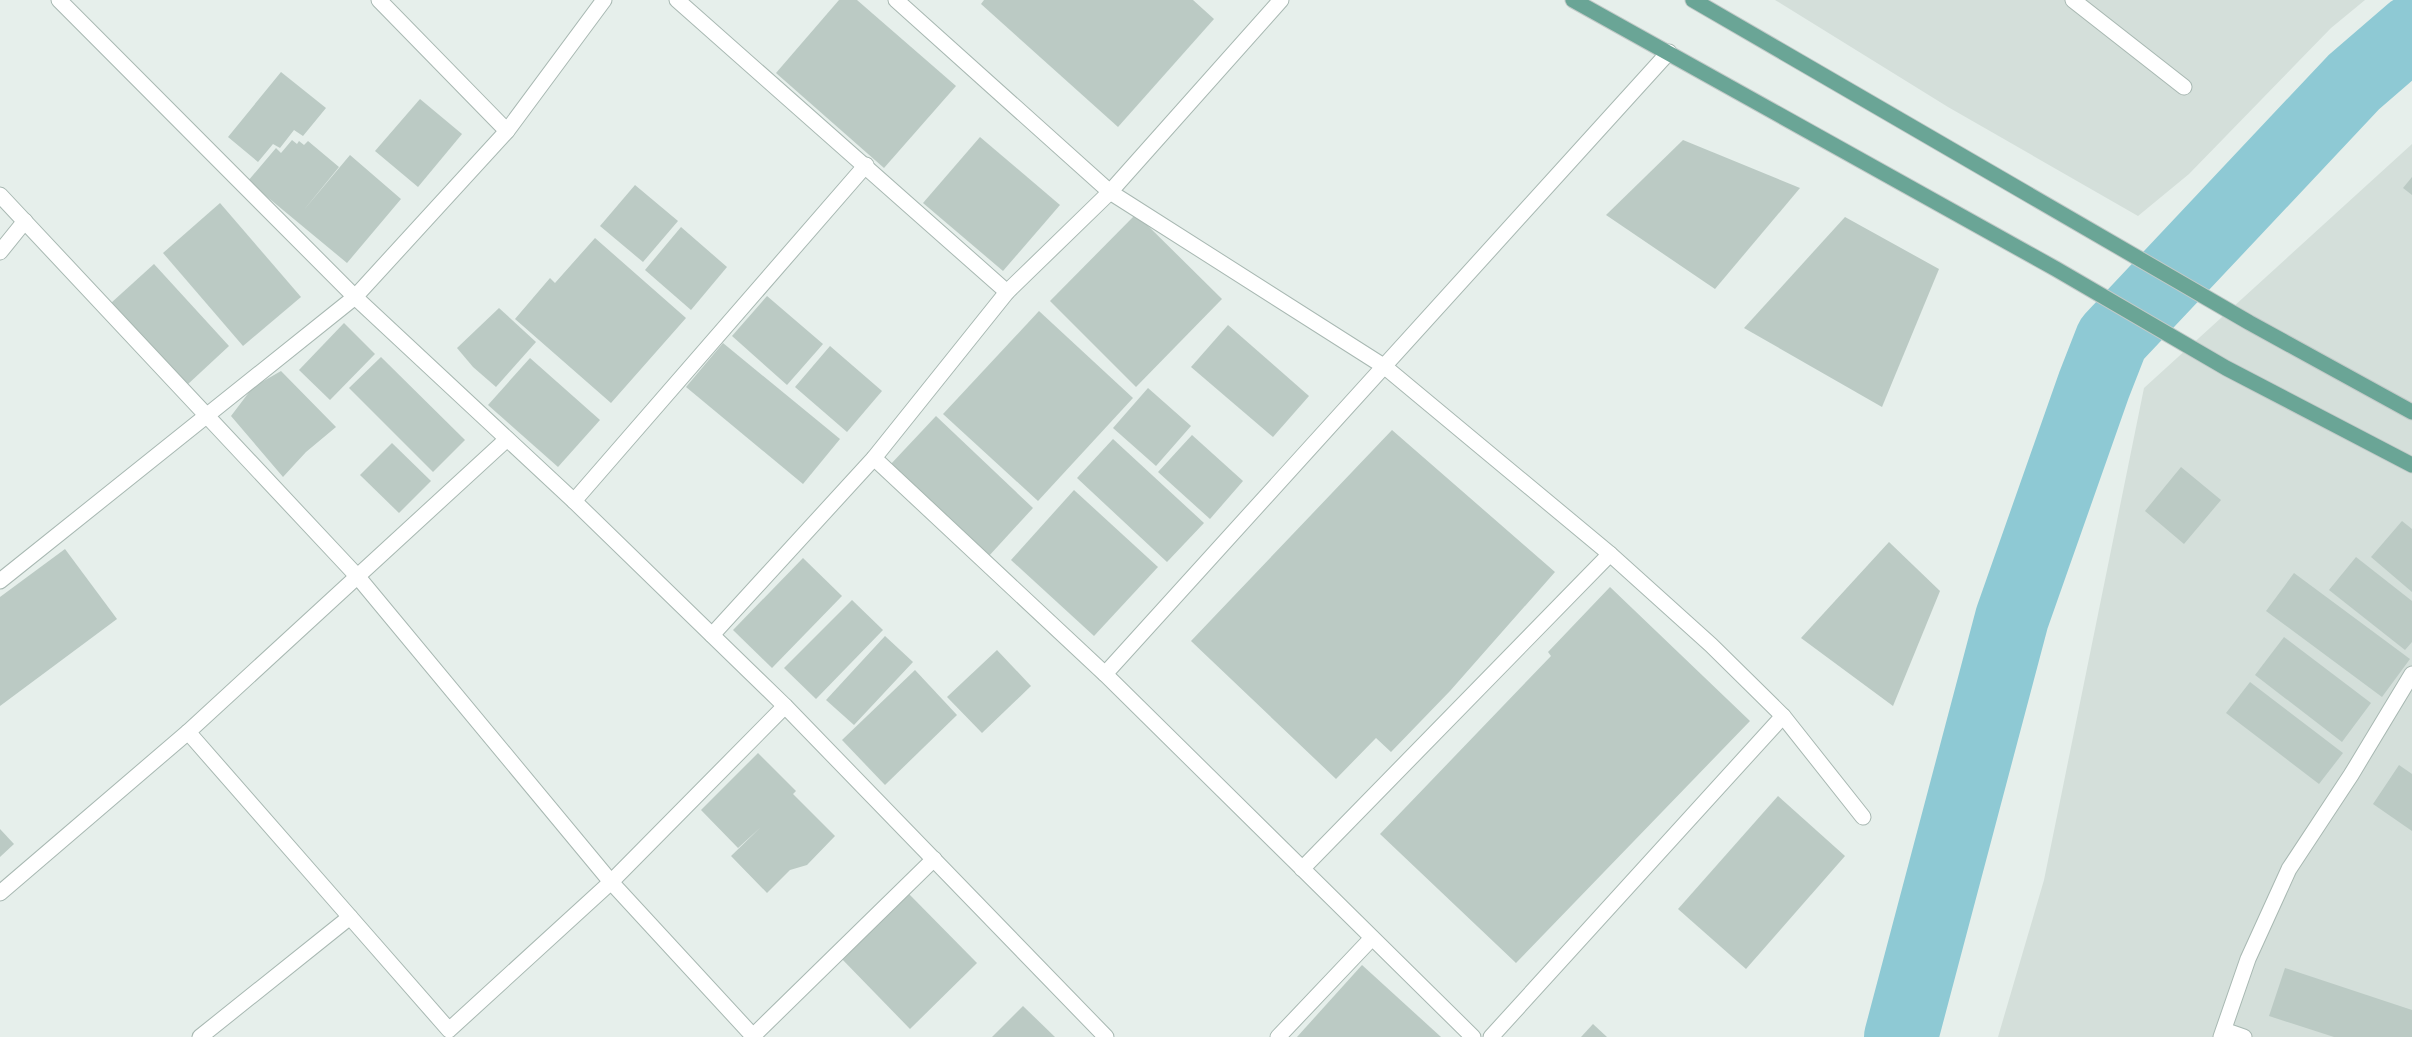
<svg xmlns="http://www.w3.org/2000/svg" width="2412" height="1037" viewBox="0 0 2412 1037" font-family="Inter,sans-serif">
<rect width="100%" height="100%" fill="#e6efeb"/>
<g fill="#d4dfda">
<polygon points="1775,0 2365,0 2331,28 2189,174 2138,216 1948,107"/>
<polygon points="2412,144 2412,1037 1998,1037 2044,880 2144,388"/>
</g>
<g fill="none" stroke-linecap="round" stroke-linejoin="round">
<polyline stroke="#8ec9d4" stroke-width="74" points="1901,1037 2012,618 2094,385 2112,339 2354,82 2412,32"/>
</g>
<g fill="#bbcac4">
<polygon points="839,0 857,0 956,86 884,168 776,73"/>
<polygon points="984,0 1193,0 1214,19 1118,127 981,4"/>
<polygon points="281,72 326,108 303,136 294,130 280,148 273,144 258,162 228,137"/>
<polygon points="420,99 462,134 418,187 375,151"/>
<polygon points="980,137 1060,205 1003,271 923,203"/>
<polygon points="292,140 297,144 299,141 304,145 308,141 339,167 303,211 350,155 401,199 347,263 248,181 276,148 281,153"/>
<polygon points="1683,140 1800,188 1715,289 1606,215"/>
<polygon points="2412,177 2412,195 2403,188"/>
<polygon points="635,185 678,221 643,262 600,226"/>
<polygon points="220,203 301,297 243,346 163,253"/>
<polygon points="1136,214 1222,299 1136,387 1050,301"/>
<polygon points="1845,217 1939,269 1882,407 1744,328"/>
<polygon points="681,227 727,267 691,310 645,270"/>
<polygon points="595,238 686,318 611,403 515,319 550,278 555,283"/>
<polygon points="154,264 229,346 187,385 111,303"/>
<polygon points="767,296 823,344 787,385 732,336"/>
<polygon points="499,308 536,342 496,387 473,367 457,348"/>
<polygon points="1039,311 1133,398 1038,501 943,414"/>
<polygon points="344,323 375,354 330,400 299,370"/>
<polygon points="1228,325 1309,396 1273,437 1191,367"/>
<polygon points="723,343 840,439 803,484 686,387"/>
<polygon points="830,346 882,391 847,432 795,387"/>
<polygon points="381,357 465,440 433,472 349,388"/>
<polygon points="530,358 600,420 558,467 488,405"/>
<polygon points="281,371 336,427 306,452 283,477 231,416 253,387"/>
<polygon points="1148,388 1191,426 1156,466 1113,428"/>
<polygon points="936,416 1033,508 988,557 890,465"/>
<polygon points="1392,430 1555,572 1450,691 1391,752 1376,738 1336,779 1191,641"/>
<polygon points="1192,435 1243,481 1210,519 1158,472"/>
<polygon points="1113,439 1204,523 1167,562 1077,478"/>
<polygon points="392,443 431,481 399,513 360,475"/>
<polygon points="2181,467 2221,500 2184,544 2145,511"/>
<polygon points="1074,490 1158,567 1094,636 1011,560"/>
<polygon points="2402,521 2412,529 2412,592 2371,557"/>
<polygon points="1889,542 1940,591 1893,706 1801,638"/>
<polygon points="65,549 117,619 0,706 0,597"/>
<polygon points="2356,557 2412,601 2412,642 2405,650 2329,590"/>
<polygon points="803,558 842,596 772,668 733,630"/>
<polygon points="2294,573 2410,659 2382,697 2266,611"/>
<polygon points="1610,587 1750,721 1516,963 1380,834 1551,656 1548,652"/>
<polygon points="852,600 883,630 816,699 784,668"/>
<polygon points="885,636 913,662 854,725 826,700"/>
<polygon points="2284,637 2371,703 2342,742 2255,675"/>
<polygon points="997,650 1031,686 982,733 947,697"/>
<polygon points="915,670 957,715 885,785 842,740"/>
<polygon points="2250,682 2343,753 2319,784 2226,713"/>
<polygon points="758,753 796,791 793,794 835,836 807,865 790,870 767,893 731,856 761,827 738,848 701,810"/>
<polygon points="2399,765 2412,774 2412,831 2373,804"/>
<polygon points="1778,796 1845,856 1746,969 1678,909"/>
<polygon points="0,829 14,844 0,857"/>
<polygon points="907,892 977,963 910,1029 840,957"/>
<polygon points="1362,965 1441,1037 1297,1037"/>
<polygon points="2285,968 2412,1010 2412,1037 2334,1037 2269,1016"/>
<polygon points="1023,1006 1055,1037 992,1037"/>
<polygon points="1593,1024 1607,1037 1581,1037"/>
</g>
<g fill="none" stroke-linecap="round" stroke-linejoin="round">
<defs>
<g id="minor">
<polyline points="59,0 355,297 574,501 785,706 1106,1037"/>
<polyline points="379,0 507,131"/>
<polyline points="677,0 1007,292"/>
<polyline points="896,0 1110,192 1385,367 1610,554 1711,645 1783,716 1863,817"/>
<polyline points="2073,0 2184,87"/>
<polyline points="0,195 358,577 611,882 753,1036"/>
<polyline points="0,252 25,221"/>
<polyline points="874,458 1105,674 1473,1037"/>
<polyline points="574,501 866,165"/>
<polyline points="0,581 355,297 507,131 604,0"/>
<polyline points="712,635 874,458 1007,292 1110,192 1281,0"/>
<polyline points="1105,674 1669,52"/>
<polyline points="188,732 350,917"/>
<polyline points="1302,869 1610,554"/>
<polyline points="0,893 188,732 507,439"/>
<polyline points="2224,1030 2244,1037"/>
<polyline points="200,1037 350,917 449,1030 611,882 785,706"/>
<polyline points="752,1037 934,859"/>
<polyline points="1278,1037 1372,938"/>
<polyline points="1491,1037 1783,716"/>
<polyline points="2221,1037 2248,959 2289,869 2351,775 2412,674"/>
</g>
<g id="major">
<polyline points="1573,0 2056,269 2226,368 2412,465"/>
<polyline points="1693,0 2250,323 2412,412"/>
</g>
</defs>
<use href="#minor" stroke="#a8b8b2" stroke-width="17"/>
<use href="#major" stroke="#c2cac8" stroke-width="17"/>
<use href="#minor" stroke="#fff" stroke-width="15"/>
<use href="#major" stroke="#6aa596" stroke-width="15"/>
</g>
</svg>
